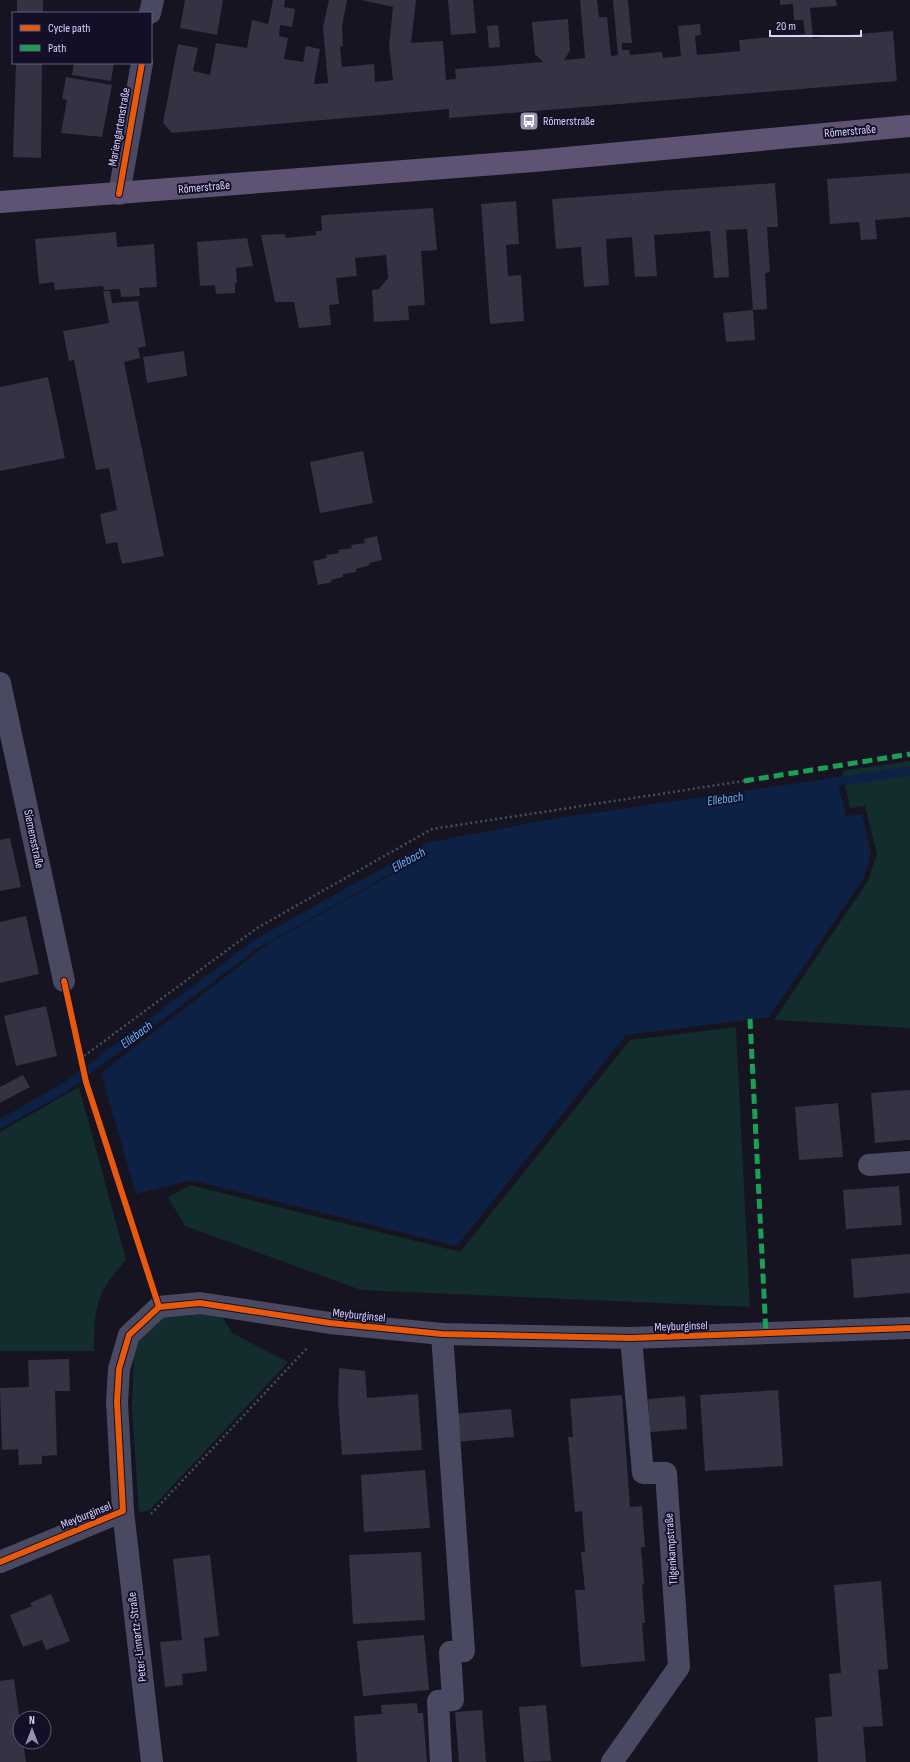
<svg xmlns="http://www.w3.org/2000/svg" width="910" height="1762" viewBox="0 0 910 1762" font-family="'Sofia Sans Condensed',sans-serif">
<rect width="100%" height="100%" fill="#161421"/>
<g fill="#132c2d">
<polygon points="910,761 910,1028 774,1020 868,881 877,854 865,806 850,808 842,771"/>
<polygon points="736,1027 750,1307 361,1290 185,1226 168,1197 190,1185 460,1252 630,1040"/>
<path d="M 79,1087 L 126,1260 C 96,1293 94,1307 94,1351 L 0,1351 L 0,1132 Z"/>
<polygon points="220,1313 232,1333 288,1362 150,1510 139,1512 132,1409 134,1351 140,1336 161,1314"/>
</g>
<polygon fill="#0d2144" points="838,784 846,816 862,814 871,854 864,878 769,1017 626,1035 457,1246 191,1180 136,1194 101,1073 269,943 439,848 559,825"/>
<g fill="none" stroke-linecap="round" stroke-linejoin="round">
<polyline stroke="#0d2144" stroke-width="9" points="0,1124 64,1088 256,944 429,847 549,824 910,771"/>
</g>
<g fill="#343243">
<rect x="17" y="0" width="26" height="13"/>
<polygon points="185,0 223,0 217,35 180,28"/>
<polygon points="273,0 285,0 284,7 295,9 292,27 280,25 279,36 288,38 284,59 303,62 306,46 320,49 314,84 328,83 323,27 329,0 347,0 342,26 343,46 340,47 342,67 374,64 375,82 393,80 389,45 393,7 361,0 416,0 411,43 443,41 446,80 456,79 455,69 543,62 535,54 532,22 568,19 570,51 564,60 585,58 580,0 597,0 599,17 607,17 611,56 618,55 613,0 628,0 632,43 622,43 622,50 629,50 630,55 662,52 663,58 681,56 678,26 700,24 701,35 695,36 697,55 740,51 739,40 805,34 803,20 794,20 793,4 780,5 780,0 836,0 837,6 810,8 813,38 893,31 897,81 449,118 449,109 172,133 163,123 178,44 198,48 193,71 210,75 216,43 247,48 252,20 268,24"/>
<polygon points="448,0 473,0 476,33 451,35"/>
<polygon points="498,25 500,47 489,48 487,26"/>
<polygon points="16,63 42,63 41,158 13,157"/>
<polygon points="74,63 114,63 111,81 72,75"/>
<polygon points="66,77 112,85 102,137 61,133 67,100 62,99"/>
<polygon points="910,173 910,217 875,220 877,239 861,240 859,222 830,224 827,179"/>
<polygon points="775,183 778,227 767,227 770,272 765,273 767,309 753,310 747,229 726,230 729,277 714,278 710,231 654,235 657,276 635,277 632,237 606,239 609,285 584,287 581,247 556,249 552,199"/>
<polygon points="516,201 519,244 506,245 508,276 521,275 524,321 490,324 481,204"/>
<polygon points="433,208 437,250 421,251 425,305 408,306 409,320 374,322 372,290 379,289 388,278 386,255 355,258 357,276 336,278 339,304 329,305 331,325 299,328 294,302 275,302 261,235 285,234 286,238 316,235 316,231 322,231 321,216 325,215"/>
<polygon points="116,232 117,247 154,244 157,287 139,288 140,296 121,297 120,289 104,290 103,286 55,290 54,282 39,284 35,239"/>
<polygon points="247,238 253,266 236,268 237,283 235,283 235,293 216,294 215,285 200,286 197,242"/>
<polygon points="103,291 110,291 112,303 138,301 146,346 138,348 140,358 124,362 164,556 122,564 117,542 106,544 100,514 117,510 109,468 96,470 74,360 69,361 63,331 109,323"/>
<polygon points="753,310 755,340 726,342 723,313"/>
<polygon points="184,351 187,376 147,383 143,357"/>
<polygon points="48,377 65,458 0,471 0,387"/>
<polygon points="363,451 373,503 320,513 310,462"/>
<polygon points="377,536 382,560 369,563 370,565 356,569 356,572 343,574 343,577 331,580 332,582 318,585 313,561 327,558 326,555 339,553 338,550 352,548 351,545 365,543 364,539"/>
<polygon points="10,838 21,887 0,891 0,840"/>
<polygon points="26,916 39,974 0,983 0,922"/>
<polygon points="46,1006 57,1056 16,1066 4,1016"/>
<polygon points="23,1075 30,1087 0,1103 0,1087"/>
<polygon points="910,1090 910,1140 875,1143 871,1093"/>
<polygon points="838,1103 843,1157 799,1160 795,1107"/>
<polygon points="899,1186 902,1225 846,1229 843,1190"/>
<polygon points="910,1254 910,1293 854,1298 851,1259"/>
<polygon points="69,1359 70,1391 55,1391 57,1455 42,1456 42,1464 19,1465 18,1449 2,1450 0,1388 29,1387 28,1360"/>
<polygon points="339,1368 365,1371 367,1398 418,1394 422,1450 342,1455 338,1401"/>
<polygon points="778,1390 783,1466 705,1471 700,1395"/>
<polygon points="622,1395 630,1507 642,1506 645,1547 641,1547 644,1584 642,1585 645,1623 642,1623 645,1661 581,1667 575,1590 585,1590 581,1552 585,1552 582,1511 575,1512 568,1437 573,1437 570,1399"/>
<polygon points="685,1396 687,1429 650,1432 648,1399"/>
<polygon points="511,1409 514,1437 455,1442 453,1414"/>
<polygon points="425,1470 430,1528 364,1532 361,1475"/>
<polygon points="421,1552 425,1620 353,1624 349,1555"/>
<polygon points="210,1555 219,1636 204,1638 207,1671 182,1674 183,1685 165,1687 160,1642 182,1640 173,1559"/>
<polygon points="881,1581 888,1669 878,1670 883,1726 863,1727 866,1762 818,1762 815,1718 832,1716 829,1674 841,1673 834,1585"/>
<polygon points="51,1594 70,1641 46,1650 42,1640 23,1647 10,1615 32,1606 30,1603"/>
<polygon points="424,1635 429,1690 363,1696 357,1641"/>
<polygon points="14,1679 20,1722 20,1742 23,1742 26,1762 0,1762 0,1681"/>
<polygon points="417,1703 418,1713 423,1713 427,1762 357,1762 354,1716 382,1714 381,1705"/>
<polygon points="546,1705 551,1761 524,1762 519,1707"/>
<polygon points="482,1710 486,1762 459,1762 455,1712"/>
</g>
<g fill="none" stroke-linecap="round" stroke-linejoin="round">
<g stroke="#44505f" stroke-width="2.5" stroke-dasharray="2 3" stroke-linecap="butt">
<polyline points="80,1059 257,928 432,829 744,781"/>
<polyline points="151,1514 308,1347"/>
</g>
<g stroke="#4a4962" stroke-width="22">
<polyline points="150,13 153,0"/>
<polyline points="119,194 142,63"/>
<polyline points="0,683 64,981"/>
<polyline points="869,1165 910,1162"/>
<polyline points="123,1511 152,1762"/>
<polyline points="0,1562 123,1511 117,1402 119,1369 129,1335 159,1307 200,1303 330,1323 442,1334 631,1338 910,1328"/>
<polyline points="441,1762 438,1701 453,1700 450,1652 464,1651 442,1334"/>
<polyline points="612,1762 679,1667 666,1473 643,1473 631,1338"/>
</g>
<polyline stroke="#5e5373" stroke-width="22" points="0,202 534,161 910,126"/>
<g stroke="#1a9f57" stroke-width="5" stroke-dasharray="10 5" stroke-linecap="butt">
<polyline points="744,781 910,754"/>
<polyline points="750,1019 766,1334"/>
</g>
<defs>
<g id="cycleway">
<polyline points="119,194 142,63"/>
<polyline points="64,981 86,1082 159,1307"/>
<polyline points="0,1562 123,1511 117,1402 119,1369 129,1335 159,1307 200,1303 330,1323 442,1334 631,1338 910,1328"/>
</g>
</defs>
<use href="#cycleway" stroke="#130f26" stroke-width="8"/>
<use href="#cycleway" stroke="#e8590c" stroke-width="6"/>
</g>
<defs>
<symbol id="bus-square" viewBox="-11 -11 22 22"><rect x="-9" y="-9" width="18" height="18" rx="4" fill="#9591b1" stroke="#130f26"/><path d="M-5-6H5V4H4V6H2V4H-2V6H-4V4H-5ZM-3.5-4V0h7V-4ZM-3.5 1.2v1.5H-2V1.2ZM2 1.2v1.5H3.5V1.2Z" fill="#fff"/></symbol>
</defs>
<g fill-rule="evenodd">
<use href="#bus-square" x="518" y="110" width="22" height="22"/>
</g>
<g text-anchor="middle" stroke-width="4" stroke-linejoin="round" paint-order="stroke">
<g font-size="12" fill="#d9d4ff" stroke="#130f26" text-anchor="start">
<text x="543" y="125">Römerstraße</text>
</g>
<g font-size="12" fill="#d9d4ff" stroke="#130f26">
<text transform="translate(119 127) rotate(-80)" y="4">Mariengartenstraße</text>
<text transform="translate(850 131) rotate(-5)" y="4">Römerstraße</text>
<text transform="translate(204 187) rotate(-5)" y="4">Römerstraße</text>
<text transform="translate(34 839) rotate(78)" y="4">Siemensstraße</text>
<text transform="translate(359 1315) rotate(6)" y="4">Meyburginsel</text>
<text transform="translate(681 1326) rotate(-2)" y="4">Meyburginsel</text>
<text transform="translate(86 1515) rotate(-22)" y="4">Meyburginsel</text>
<text transform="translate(671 1549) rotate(-94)" y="4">Tilgenkampstraße</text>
<text transform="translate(137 1637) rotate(-97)" y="4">Peter-Linnartz-Straße</text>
</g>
<g font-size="13" font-style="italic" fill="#62b6ff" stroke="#130f26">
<text transform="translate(725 798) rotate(-8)" y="5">Ellebach</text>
<text transform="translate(408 859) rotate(-29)" y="5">Ellebach</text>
<text transform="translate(136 1034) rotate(-37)" y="5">Ellebach</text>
</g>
</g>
<rect x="12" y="12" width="140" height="52" fill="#130f26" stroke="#625e7d"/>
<rect x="20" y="25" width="20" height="6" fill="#e8590c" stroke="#625e7d"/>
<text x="48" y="32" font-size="12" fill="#d9d4ff">Cycle path</text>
<rect x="20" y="45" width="20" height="6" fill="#1a9f57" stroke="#625e7d"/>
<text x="48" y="52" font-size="12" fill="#d9d4ff">Path</text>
<g transform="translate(32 1730)"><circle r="19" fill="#130f26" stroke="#625e7d"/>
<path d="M0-3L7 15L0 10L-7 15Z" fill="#9591b1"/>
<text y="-6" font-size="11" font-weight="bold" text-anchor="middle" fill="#d9d4ff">N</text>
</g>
<path d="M770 30v6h91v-6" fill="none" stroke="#d9d4ff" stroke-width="2"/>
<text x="776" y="30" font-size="12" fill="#d9d4ff" stroke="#130f26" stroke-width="3" paint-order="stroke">20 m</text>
</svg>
